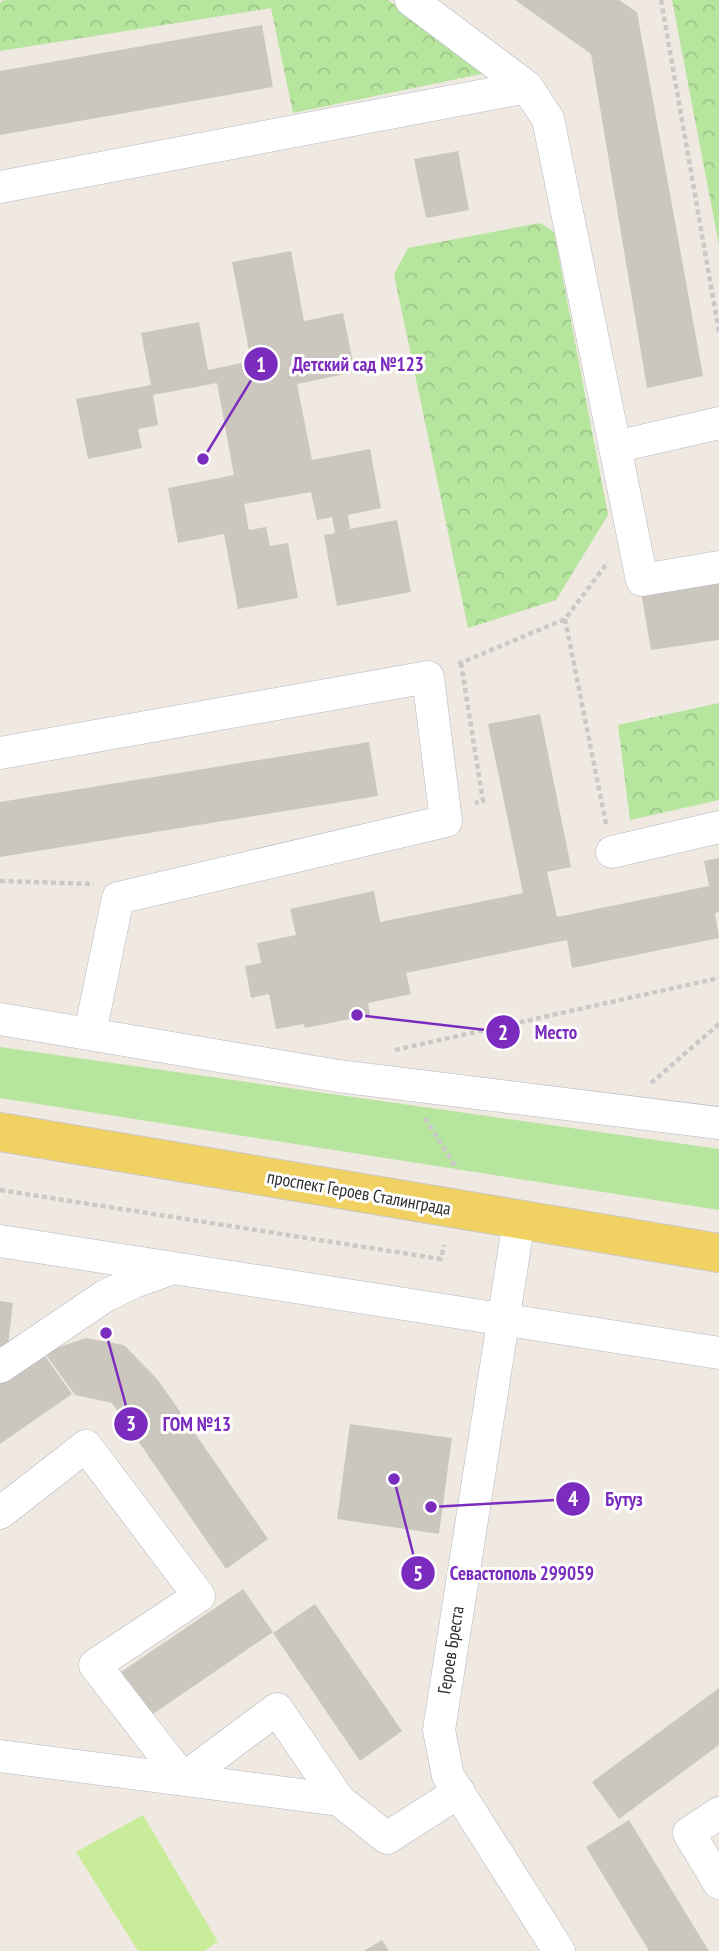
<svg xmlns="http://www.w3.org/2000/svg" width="719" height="1951" viewBox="0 0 719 1951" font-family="'PT Sans Narrow',sans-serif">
<defs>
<pattern id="park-crowns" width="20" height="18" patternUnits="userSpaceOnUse" patternTransform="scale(1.75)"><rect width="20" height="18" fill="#b6e59e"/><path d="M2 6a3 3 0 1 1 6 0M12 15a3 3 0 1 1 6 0" fill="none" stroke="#9dc588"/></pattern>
</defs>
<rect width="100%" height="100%" fill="#efe9e1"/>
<polygon fill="#b6e59e" points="0,1047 719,1149 719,1210 0,1098"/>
<g fill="url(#park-crowns)">
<polygon points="4,0 388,0 491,72 293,113 271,8 0,51 0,3"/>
<polygon points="672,0 719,0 719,245"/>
<polygon points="540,223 554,232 608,515 556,600 468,628 394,274 408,248"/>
<polygon points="719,703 719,800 630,820 618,725"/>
</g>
<polygon fill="#c9ec9a" points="143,1815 218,1942 204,1951 138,1951 76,1852"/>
<g fill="#cbc7bf">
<polygon points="515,0 619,0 637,12 703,376 647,388 591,54"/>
<polygon points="262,25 273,87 0,135 0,71"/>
<polygon points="458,151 469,210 426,218 414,159"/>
<polygon points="291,251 304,321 343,313 355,372 297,384 312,460 370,449 381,508 348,515 350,529 397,520 411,592 337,606 324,535 335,533 332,517 317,520 311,492 244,504 249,530 266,527 270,546 288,543 298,598 238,609 224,534 178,543 168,488 234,475 217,383 153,395 158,425 138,429 142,448 88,459 76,399 151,385 141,333 199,322 208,370 251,361 232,262"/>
<polygon points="719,580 719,640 651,650 641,592"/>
<polygon points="540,714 571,867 547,872 557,917 709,886 704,861 719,858 719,912 715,913 719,938 572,968 567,940 406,973 411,994 368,1003 370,1015 305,1028 304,1024 276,1029 269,994 251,998 245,966 261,963 257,943 296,935 290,909 374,891 380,922 523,893 488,724"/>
<polygon points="369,742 378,796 0,857 0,802"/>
<polygon points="0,1301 13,1303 7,1353 0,1352"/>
<polygon points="86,1338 124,1345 158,1380 268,1539 226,1569 112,1403 75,1395 44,1352"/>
<polygon points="43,1353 72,1394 0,1444 0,1383"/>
<polygon points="350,1424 452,1438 439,1534 337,1519"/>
<polygon points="243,1589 273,1632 150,1716 121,1672"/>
<polygon points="315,1604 402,1731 360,1761 273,1633"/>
<polygon points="719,1688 719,1745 619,1819 592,1782"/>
<polygon points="629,1820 693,1925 709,1951 649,1951 586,1847"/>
<polygon points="382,1940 389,1951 364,1951"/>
</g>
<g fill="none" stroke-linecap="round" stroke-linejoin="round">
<defs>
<g id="minor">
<polyline points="411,0 527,87 548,119 615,447 719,423"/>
<polyline points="0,187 527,87"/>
<polyline points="615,447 642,580 719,567"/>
<polyline points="0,753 428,677 446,821 118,898 90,1033"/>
<polyline points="612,852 719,827"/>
<polyline points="0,1019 338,1076 719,1123"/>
<polyline points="519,1220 439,1730 448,1776 559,1951"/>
<polyline points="0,1241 719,1353"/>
<polyline points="0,1367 105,1296 134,1282 168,1270"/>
<polyline points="0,1513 86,1446 199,1596 95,1665 183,1779 277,1709 339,1800 387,1838 459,1792"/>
<polyline points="0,1756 339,1800"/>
<polyline points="719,1813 689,1833 719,1883"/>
</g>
<polyline id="major" points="0,1132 719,1253"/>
</defs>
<use href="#minor" stroke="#b4b7c1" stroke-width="33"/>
<use href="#major" stroke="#c9c9c9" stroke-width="40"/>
<g stroke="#c9c9c9" stroke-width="4.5" stroke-dasharray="5 3.5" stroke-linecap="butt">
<polyline points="661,0 719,332"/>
<polyline points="565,619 606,824"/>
<polyline points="461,663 483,801 475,803"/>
<polyline points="458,664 565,619 608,562"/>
<polyline points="0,881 94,884"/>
<polyline points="395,1050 719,978"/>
<polyline points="651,1083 719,1024"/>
<polyline points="425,1118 457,1169"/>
<polyline points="0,1190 441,1259 444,1245"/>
</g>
<use href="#minor" stroke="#fff" stroke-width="32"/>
<use href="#major" stroke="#f2d163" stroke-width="38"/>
</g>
<g text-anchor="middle" stroke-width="6" stroke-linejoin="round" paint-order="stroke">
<g font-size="18" fill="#2e2e2e" stroke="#fff">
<text transform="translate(359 1193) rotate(10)" y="6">проспект Героев Сталинграда</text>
<text transform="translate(451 1650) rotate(-81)" y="6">Героев Бреста</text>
</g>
</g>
<path fill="none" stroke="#7b2cbf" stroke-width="2.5" d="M203 459L261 364M357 1015L503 1032M106 1333L131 1424M431 1507L573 1499M394 1479L418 1573"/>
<g fill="#7b2cbf" stroke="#fff" stroke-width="2.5">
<circle cx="203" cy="459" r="7"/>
<circle cx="357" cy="1015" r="7"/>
<circle cx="106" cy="1333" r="7"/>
<circle cx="431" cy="1507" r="7"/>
<circle cx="394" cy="1479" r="7"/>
<circle cx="261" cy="364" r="18"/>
<circle cx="503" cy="1032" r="18"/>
<circle cx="131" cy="1424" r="18"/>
<circle cx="573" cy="1499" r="18"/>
<circle cx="418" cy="1573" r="18"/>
</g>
<g font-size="21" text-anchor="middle" font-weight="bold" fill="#fff">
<text x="261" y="372">1</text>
<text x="503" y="1040">2</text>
<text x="131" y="1431">3</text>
<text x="573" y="1506">4</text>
<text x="418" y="1581">5</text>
</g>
<g font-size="19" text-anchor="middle" font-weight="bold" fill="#7b2cbf" stroke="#fff" stroke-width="6" stroke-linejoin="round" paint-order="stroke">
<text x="358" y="371">Детский сад №123</text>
<text x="556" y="1039">Место</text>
<text x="197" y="1431">ГОМ №13</text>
<text x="624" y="1506">Бутуз</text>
<text x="522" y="1580">Севастополь 299059</text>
</g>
</svg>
